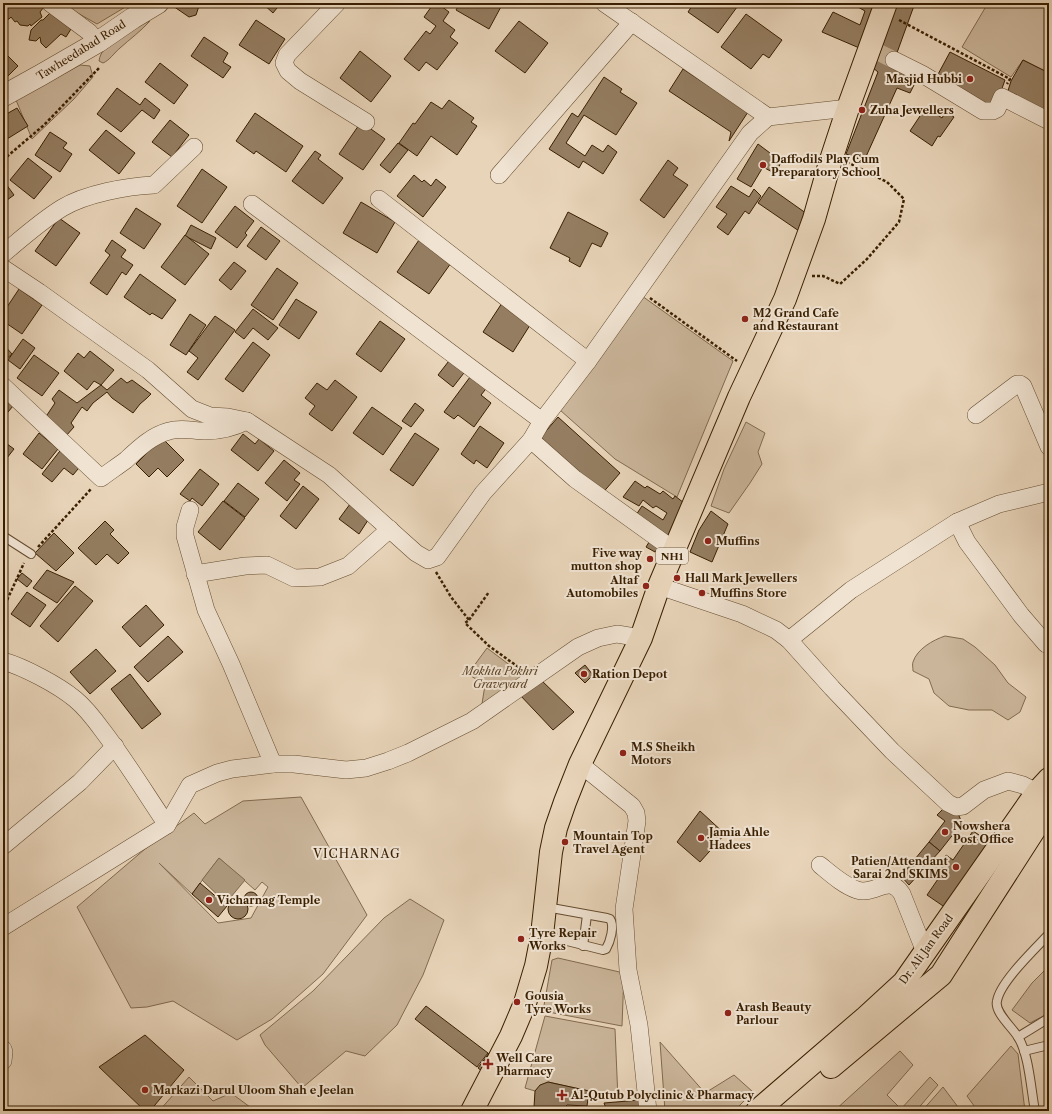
<svg xmlns="http://www.w3.org/2000/svg" width="1052" height="1114" viewBox="0 0 1052 1114" font-family="'Libre Caslon Text',serif">
<rect width="100%" height="100%" fill="#e8d4b9"/>
<filter id="stains"><feTurbulence type="fractalNoise" baseFrequency=".005" numOctaves="4"/><feColorMatrix values="0 0 0 0 .2 0 0 0 0 .09 0 0 0 0 .02 0 0 0 .5 -.17"/></filter>
<radialGradient id="worn" r=".72"><stop offset=".6" stop-color="#630" stop-opacity="0"/><stop offset="1" stop-color="#630" stop-opacity=".3"/></radialGradient>
<g fill="#cab59a" stroke="#826a4e" fill-rule="evenodd">
<polygon points="60,3 132,3 97,24"/>
<polygon points="988,3 1049,3 1049,73 1023,60 1011,77 962,47"/>
<path d="M 150,21 C 141,31 130,39 120,48 C 114,53 110,60 103,63 L 99,61 C 101,42 134,27 150,21 Z"/>
<polygon points="80,65 90,66 93,77 74,99 32,139 16,100"/>
<polygon points="642,296 733,361 677,497 615,459 560,410"/>
<polygon points="746,422 765,433 758,452 762,464 750,483 729,513 711,506 724,469"/>
<path d="M 945,636 L 963,639 L 975,647 L 995,665 L 1008,683 L 1026,697 L 1020,712 L 1008,720 L 992,710 L 969,710 L 949,706 L 934,693 L 929,679 L 913,671 C 913,668 912,664 913,662 C 917,649 933,640 945,636 Z"/>
<polygon points="487,648 527,678 481,710 485,685 468,674"/>
<path d="M 301,797 L 367,915 L 323,974 L 272,1019 L 237,1040 L 173,1001 L 147,1007 L 131,1008 L 77,907 L 145,849 L 194,813 L 205,824 L 243,801 ZM 219,858 L 255,890 L 262,882 L 268,887 L 251,918 L 218,923 L 159,863 L 192,894 Z"/>
<polygon points="410,899 444,920 423,975 397,1025 365,1056 346,1051 302,1088 265,1045 260,1035 313,991 384,918"/>
<polygon points="558,958 624,973 622,1026 543,1011 552,960"/>
<polygon points="1049,966 1049,1013 1030,1023 1012,1010 1032,983"/>
<polygon points="545,1016 615,1029 618,1099 589,1091 548,1082 535,1091 525,1088"/>
<polygon points="660,1042 705,1093 734,1075 753,1092 734,1111 665,1111"/>
<polygon points="1011,1046 1018,1054 1025,1111 985,1111 977,1110 967,1096"/>
<polygon points="900,1051 913,1065 887,1095 901,1109 930,1077 938,1085 916,1111 834,1111"/>
<rect x="1047" y="1067" width="2" height="44"/>
<polygon points="189,1077 213,1101 231,1093 250,1107 249,1111 159,1111"/>
<polygon points="943,1087 961,1111 922,1111"/>
</g>
<polygon fill="#ac967a" stroke="#7e664a" points="219,858 245,880 226,903 202,880"/>
<g fill="#947d61" stroke="#391f01">
<polygon points="5,3 43,3 44,7 40,12 42,17 31,26 30,24 28,26 20,25 17,21 15,22 11,17 9,19 6,20 3,19 3,5"/>
<polygon points="176,3 200,3 196,15 189,17 173,6"/>
<polygon points="262,3 281,3 273,13"/>
<polygon points="434,3 437,3 449,12 443,21 455,30 450,37 458,43 437,70 426,62 419,71 404,59 426,31 430,34 436,26 424,17"/>
<polygon points="460,3 503,3 489,29 456,10"/>
<polygon points="694,3 740,3 718,33 688,12"/>
<polygon points="851,3 882,3 864,50 822,32 833,12 860,25 865,11"/>
<polygon points="897,3 915,3 894,61 919,75 910,93 897,88 864,161 846,154 878,72 873,68"/>
<polygon points="50,13 71,29 66,37 61,34 46,48 41,43 40,37 36,41 29,40 31,30 41,20 43,20"/>
<polygon points="746,14 782,40 769,58 763,54 751,69 721,47"/>
<polygon points="256,20 285,39 269,64 239,45"/>
<polygon points="519,21 548,43 525,73 495,51"/>
<polygon points="204,37 228,53 223,62 231,67 223,78 191,56"/>
<polygon points="3,51 18,66 8,76 3,71"/>
<polygon points="360,51 391,76 371,102 340,78"/>
<polygon points="950,52 1005,80 1000,94 989,108 936,78"/>
<polygon points="1023,60 1049,73 1049,115 1007,94 1011,81"/>
<polygon points="160,63 188,85 174,104 145,82"/>
<polygon points="683,69 748,112 729,141 731,132 669,91"/>
<polygon points="604,77 622,89 620,92 637,103 616,135 584,115 566,143 585,156 592,145 603,152 608,145 617,152 603,174 583,161 579,168 549,149 572,113 578,117"/>
<polygon points="117,88 140,105 145,98 160,110 154,119 142,110 121,132 97,114"/>
<polygon points="449,100 474,118 471,122 477,126 457,155 431,136 417,156 399,143 413,123 415,124 431,102 442,109"/>
<polygon points="926,107 942,118 946,111 954,117 940,137 938,136 932,146 910,131"/>
<polygon points="17,108 28,126 7,139 3,133 3,116"/>
<polygon points="255,113 303,146 286,172 256,151 254,154 236,141"/>
<polygon points="170,120 189,135 172,157 152,142"/>
<polygon points="361,122 385,139 363,170 339,154"/>
<polygon points="106,130 135,153 119,174 89,150"/>
<polygon points="50,132 67,143 63,148 72,154 60,172 35,155"/>
<polygon points="398,143 408,150 390,173 380,165"/>
<polygon points="758,144 782,162 774,173 763,167 751,187 737,179"/>
<polygon points="315,151 321,155 318,159 343,178 323,204 292,181"/>
<polygon points="28,158 52,177 34,199 10,180"/>
<polygon points="668,160 678,168 673,175 688,185 664,218 640,200"/>
<polygon points="202,169 227,187 202,223 177,206"/>
<polygon points="414,175 422,182 424,180 431,186 436,179 446,187 423,217 397,196"/>
<polygon points="3,180 14,195 3,203"/>
<polygon points="731,186 749,197 754,189 761,196 749,214 745,211 728,235 717,227 727,214 716,207"/>
<polygon points="769,187 810,216 799,231 758,203"/>
<polygon points="361,202 395,222 377,253 343,233"/>
<polygon points="235,206 254,221 245,233 247,235 237,248 215,232"/>
<polygon points="136,208 161,224 144,249 120,233"/>
<polygon points="568,212 608,233 601,247 592,243 580,267 569,261 570,258 550,248"/>
<polygon points="59,218 80,233 56,266 35,251"/>
<polygon points="191,225 216,238 211,249 185,236"/>
<polygon points="261,227 280,241 266,260 247,246"/>
<polygon points="185,235 209,254 185,285 161,267"/>
<polygon points="112,240 126,250 121,257 133,265 126,275 122,272 107,295 90,283 110,255 105,251"/>
<polygon points="419,240 451,263 429,294 397,272"/>
<polygon points="234,262 246,271 231,290 219,280"/>
<polygon points="277,268 298,283 273,320 251,305"/>
<polygon points="140,274 176,300 162,319 152,313 150,315 124,297"/>
<polygon points="19,289 42,305 22,334 3,321 3,313"/>
<polygon points="296,299 317,312 299,339 279,325"/>
<polygon points="502,303 532,322 513,352 483,332"/>
<polygon points="253,309 278,328 268,340 253,328 244,339 235,332"/>
<polygon points="190,314 206,325 186,355 170,345"/>
<polygon points="215,316 235,330 198,380 187,372 198,358 189,351"/>
<polygon points="380,321 405,339 381,372 356,354"/>
<polygon points="23,339 35,348 20,369 8,360"/>
<polygon points="253,342 270,355 243,392 225,379"/>
<polygon points="3,344 12,354 3,362"/>
<polygon points="90,351 114,370 101,385 94,381 87,390 64,371 78,353 84,358"/>
<polygon points="34,355 59,373 42,396 17,378"/>
<polygon points="452,357 467,369 453,387 438,375"/>
<polygon points="473,373 489,385 481,395 491,403 474,427 458,415 454,419 444,412"/>
<polygon points="121,378 127,383 132,380 151,394 147,398 140,404 133,413 112,398 107,392 93,403 87,411 82,407 71,423 74,427 65,437 45,418 55,403 52,399 59,390 77,403 101,385 107,390"/>
<polygon points="335,380 357,397 332,431 309,414 315,406 305,398 317,383 327,390"/>
<polygon points="3,398 13,406 3,418"/>
<polygon points="415,403 424,410 411,427 402,421"/>
<polygon points="372,407 402,428 383,455 353,433"/>
<polygon points="558,417 620,473 600,496 541,437"/>
<polygon points="480,426 504,443 487,468 476,460 474,464 461,454"/>
<polygon points="39,433 58,449 42,469 23,454"/>
<polygon points="415,433 439,449 413,486 390,470"/>
<polygon points="243,434 255,444 259,439 274,451 258,471 231,450"/>
<polygon points="162,438 184,460 167,477 158,468 149,477 136,464"/>
<polygon points="3,441 14,449 3,463"/>
<polygon points="63,447 83,463 73,475 64,468 52,482 42,474"/>
<polygon points="284,460 300,473 294,480 300,484 287,501 265,483"/>
<polygon points="200,469 219,484 202,506 192,498 190,501 180,494"/>
<polygon points="635,481 645,488 647,486 660,494 663,491 673,499 675,496 688,506 670,542 634,518 642,506 663,520 667,513 656,506 653,508 643,500 639,506 623,497"/>
<polygon points="238,483 259,499 245,517 224,501"/>
<polygon points="303,486 319,499 296,529 280,516"/>
<polygon points="353,500 372,514 359,534 339,519"/>
<polygon points="223,501 245,518 220,550 198,532"/>
<polygon points="711,511 728,524 712,562 690,552 699,530"/>
<polygon points="105,521 114,530 110,534 129,553 118,564 107,554 96,565 78,548"/>
<polygon points="54,533 74,553 56,571 35,553"/>
<polygon points="651,539 660,545 655,552 646,547"/>
<polygon points="47,570 74,582 57,603 33,588"/>
<polygon points="22,573 32,581 27,587 17,579"/>
<polygon points="75,586 93,601 58,642 40,626"/>
<polygon points="27,592 46,605 30,627 11,614"/>
<polygon points="146,605 164,625 140,647 122,627"/>
<polygon points="168,636 183,652 148,682 134,667"/>
<polygon points="96,649 116,671 90,694 70,672"/>
<polygon points="585,665 593,675 585,683 575,673"/>
<polygon points="130,674 161,714 142,729 111,689"/>
<polygon points="539,678 574,712 553,730 519,694"/>
<polygon points="947,805 957,811 962,823 940,851 929,842 945,821 937,815"/>
<polygon points="700,811 725,834 700,862 677,842"/>
<polygon points="973,831 991,843 946,908 927,895 938,879 932,875 946,855 953,860"/>
<polygon points="929,842 940,851 909,885 901,876"/>
<polygon points="200,883 227,906 218,917 192,894"/>
<circle cx="251" cy="899" r="7"/>
<circle cx="238" cy="909" r="10"/>
<polygon points="426,1006 488,1053 477,1067 415,1019"/>
<polygon points="145,1035 184,1070 150,1111 145,1111 99,1067"/>
<polygon points="489,1053 497,1059 487,1075 478,1068"/>
<polygon points="548,1082 589,1091 587,1106 567,1105 561,1111 541,1111 540,1109 534,1107 535,1091 540,1085"/>
<polygon points="640,1100 641,1111 607,1111 604,1103"/>
</g>
<g fill="none" stroke-linecap="round" stroke-linejoin="round">
<polyline stroke="#c5b094" stroke-width="17" stroke-dasharray="17 8" stroke-linecap="butt" points="878,52 894,60"/>
<defs>
<g id="service">
<polyline points="3,536 31,554"/>
<path d="M 543,935 L 603,950 L 606,949 C 610,942 615,926 610,919 L 607,918 L 546,907"/>
<polyline points="583,946 587,915"/>
<polyline points="1018,1037 1049,1018"/>
<polyline points="1024,1051 1049,1045"/>
<path d="M 1035,1111 C 1031,1090 1029,1054 1018,1037 C 1012,1027 994,1012 997,1001 C 1000,982 1035,949 1049,934"/>
</g>
<g id="minor">
<polyline points="50,3 89,32 98,42"/>
<polyline points="337,3 287,55 284,63 288,71 300,81 366,122"/>
<polyline points="604,3 768,117"/>
<polyline points="894,60 922,74 983,111 993,111 997,109 1002,97 1049,121"/>
<polyline points="499,175 632,22"/>
<polyline points="379,199 588,361"/>
<polyline points="252,204 542,421"/>
<path d="M 3,254 C 22,238 41,221 62,208 C 85,194 127,186 154,185 L 194,147"/>
<polyline points="3,268 39,292 148,370 192,409 210,416 228,417 247,421 329,475 416,553 428,560 437,557 483,493 531,440 542,421 588,361 750,133 768,117 848,108"/>
<path d="M 3,386 L 101,478 C 109,472 118,466 126,460 C 139,448 151,436 169,431 C 181,427 193,431 206,431 C 221,431 233,428 247,421"/>
<polyline points="976,415 1017,384 1020,384 1023,386 1049,447"/>
<polyline points="531,440 575,479 674,550"/>
<polyline points="190,510 185,527 185,536 206,610 231,664 273,764"/>
<polyline points="957,522 967,542 1021,615 1046,644"/>
<polyline points="195,574 245,566 267,565 294,578 320,577 348,566 390,529"/>
<polyline points="659,586 742,614 776,630 789,640 832,688 892,751 948,803 956,807 963,806 984,790 1008,781 1023,785 1037,792"/>
<polyline points="789,640 851,590 957,522 999,504 1049,492"/>
<path d="M 3,661 C 24,667 58,685 75,699 C 86,708 95,720 103,731 C 126,761 146,794 167,825"/>
<polyline points="580,764 632,806 636,813 637,821 624,909 628,970 639,1025 648,1111"/>
<polyline points="3,846 80,782 115,746"/>
<path d="M 820,865 C 831,874 843,885 857,890 C 875,896 889,873 902,894 L 925,952"/>
<polyline points="3,927 167,825 190,785 217,773 232,769 273,764 294,764 346,770 366,768 388,761 408,753 472,721 578,647 598,638 617,634 641,638"/>
<polyline points="3,1049 4,1052 3,1061"/>
</g>
<polyline id="tertiary" points="3,96 41,75 98,42 133,18 158,3"/>
<g id="primary">
<polyline points="831,1067 941,975 1049,807"/>
<polyline points="757,1111 866,1017 904,982 1037,792 1049,779"/>
</g>
<polyline id="trunk" points="472,1111 511,1036 525,1003 536,966 542,935 551,852 556,828 565,802 580,764 641,638 659,586 739,397 785,299 814,219 829,166 848,108 886,3"/>
</defs>
<use href="#service" stroke="#654c2f" stroke-width="10"/>
<use href="#minor" stroke="#654c2f" stroke-width="18"/>
<use href="#tertiary" stroke="#654c2f" stroke-width="22"/>
<use href="#primary" stroke="#391f01" stroke-width="24"/>
<use href="#trunk" stroke="#391f01" stroke-width="24"/>
<g stroke="#391f01" stroke-width="2.5" stroke-dasharray="3 2" stroke-linecap="butt">
<polyline points="899,20 1010,79 1007,84"/>
<polyline points="3,160 44,125 100,67"/>
<polyline points="812,276 823,276 840,284 867,259 899,222 904,199 887,182 849,163"/>
<polyline points="650,298 737,361"/>
<polyline points="38,547 91,489"/>
<polyline points="436,572 451,597 469,620 465,623 489,646 521,669"/>
<polyline points="3,609 24,563"/>
<polyline points="469,620 489,592"/>
</g>
<use href="#service" stroke="#f0e3d2" stroke-width="8"/>
<use href="#minor" stroke="#f0e3d2" stroke-width="17"/>
<use href="#tertiary" stroke="#f0e3d2" stroke-width="21"/>
<use href="#primary" stroke="#e8d4b9" stroke-width="22"/>
<use href="#trunk" stroke="#e8d4b9" stroke-width="22"/>
</g>
<g fill="#8f2418" stroke="#f0e3d2" stroke-width="1.5">
<circle cx="970" cy="79" r="4"/>
<circle cx="862" cy="110" r="4"/>
<circle cx="763" cy="165" r="4"/>
<circle cx="745" cy="319" r="4"/>
<circle cx="708" cy="541" r="4"/>
<circle cx="650" cy="559" r="4"/>
<circle cx="677" cy="578" r="4"/>
<circle cx="646" cy="586" r="4"/>
<circle cx="702" cy="593" r="4"/>
<circle cx="584" cy="674" r="4"/>
<circle cx="623" cy="753" r="4"/>
<circle cx="945" cy="832" r="4"/>
<circle cx="701" cy="838" r="4"/>
<circle cx="565" cy="842" r="4"/>
<circle cx="956" cy="867" r="4"/>
<circle cx="209" cy="900" r="4"/>
<circle cx="521" cy="939" r="4"/>
<circle cx="517" cy="1002" r="4"/>
<circle cx="728" cy="1013" r="4"/>
<path d="M486 1058h4v4h4v4h-4v4h-4v-4h-4v-4h4z"/>
<circle cx="145" cy="1090" r="4"/>
<path d="M560 1089h4v4h4v4h-4v4h-4v-4h-4v-4h4z"/>
</g>
<g text-anchor="middle" stroke-width="4" stroke-linejoin="round" paint-order="stroke">
<rect fill="#f0e3d2" stroke="#705a40" stroke-width="1" x="656" y="548" width="32" height="16" rx="3"/>
<g font-size="10" font-weight="bold" fill="#391f01">
<text x="672" y="560">NH1</text>
</g>
<g font-size="11" fill="#391f01" stroke="#f0e3d2">
<text transform="translate(81 50) rotate(-32)" y="4">Tawheedabad Road</text>
<text transform="translate(926 949) rotate(-54)" y="4">Dr. Ali Jan Road</text>
</g>
<g font-size="11" font-weight="bold" fill="#391f01" stroke="#f0e3d2" text-anchor="start">
<text x="962" y="83" text-anchor="end">Masjid Hubbi</text>
<text x="870" y="114">Zuha Jewellers</text>
<text x="771" y="163">Daffodils Play Cum<tspan x="771" dy="13">Preparatory School</tspan></text>
<text x="753" y="317">M2 Grand Cafe<tspan x="753" dy="13">and Restaurant</tspan></text>
<text x="716" y="545">Muffins</text>
<text x="642" y="557" text-anchor="end">Five way<tspan x="642" dy="13">mutton shop</tspan></text>
<text x="685" y="582">Hall Mark Jewellers</text>
<text x="638" y="584" text-anchor="end">Altaf<tspan x="638" dy="13">Automobiles</tspan></text>
<text x="710" y="597">Muffins Store</text>
<text x="592" y="678">Ration Depot</text>
<text x="631" y="751">M.S Sheikh<tspan x="631" dy="13">Motors</tspan></text>
<text x="953" y="830">Nowshera<tspan x="953" dy="13">Post Office</tspan></text>
<text x="709" y="836">Jamia Ahle<tspan x="709" dy="13">Hadees</tspan></text>
<text x="573" y="840">Mountain Top<tspan x="573" dy="13">Travel Agent</tspan></text>
<text x="948" y="865" text-anchor="end">Patien/Attendant<tspan x="948" dy="13">Sarai 2nd SKIMS</tspan></text>
<text x="217" y="904">Vicharnag Temple</text>
<text x="529" y="937">Tyre Repair<tspan x="529" dy="13">Works</tspan></text>
<text x="525" y="1000">Gousia<tspan x="525" dy="13">Tyre Works</tspan></text>
<text x="736" y="1011">Arash Beauty<tspan x="736" dy="13">Parlour</tspan></text>
<text x="496" y="1062">Well Care<tspan x="496" dy="13">Pharmacy</tspan></text>
<text x="153" y="1094">Markazi Darul Uloom Shah e Jeelan</text>
<text x="571" y="1099">Al-Qutub Polyclinic &amp; Pharmacy</text>
</g>
<g font-size="11" font-style="italic" fill="#5d4427" stroke="#f0e3d2">
<text x="500" y="675">Mokhta Pokhri<tspan x="500" dy="13">Graveyard</tspan></text>
</g>
<g font-size="12" letter-spacing="1" fill="#391f01" stroke="#f0e3d2">
<text x="357" y="858">VICHARNAG</text>
</g>
</g>
<rect width="1052" height="1114" fill="none" stroke="#e8d4b9" stroke-width="16"/>
<rect x="4" y="4" width="1044" height="1106" fill="none" stroke="#391f01" stroke-width="2"/>
<rect x="8" y="8" width="1036" height="1098" fill="none" stroke="#391f01"/>
<rect width="100%" height="100%" filter="url(#stains)"/>
<rect width="100%" height="100%" fill="url(#worn)"/>
</svg>
